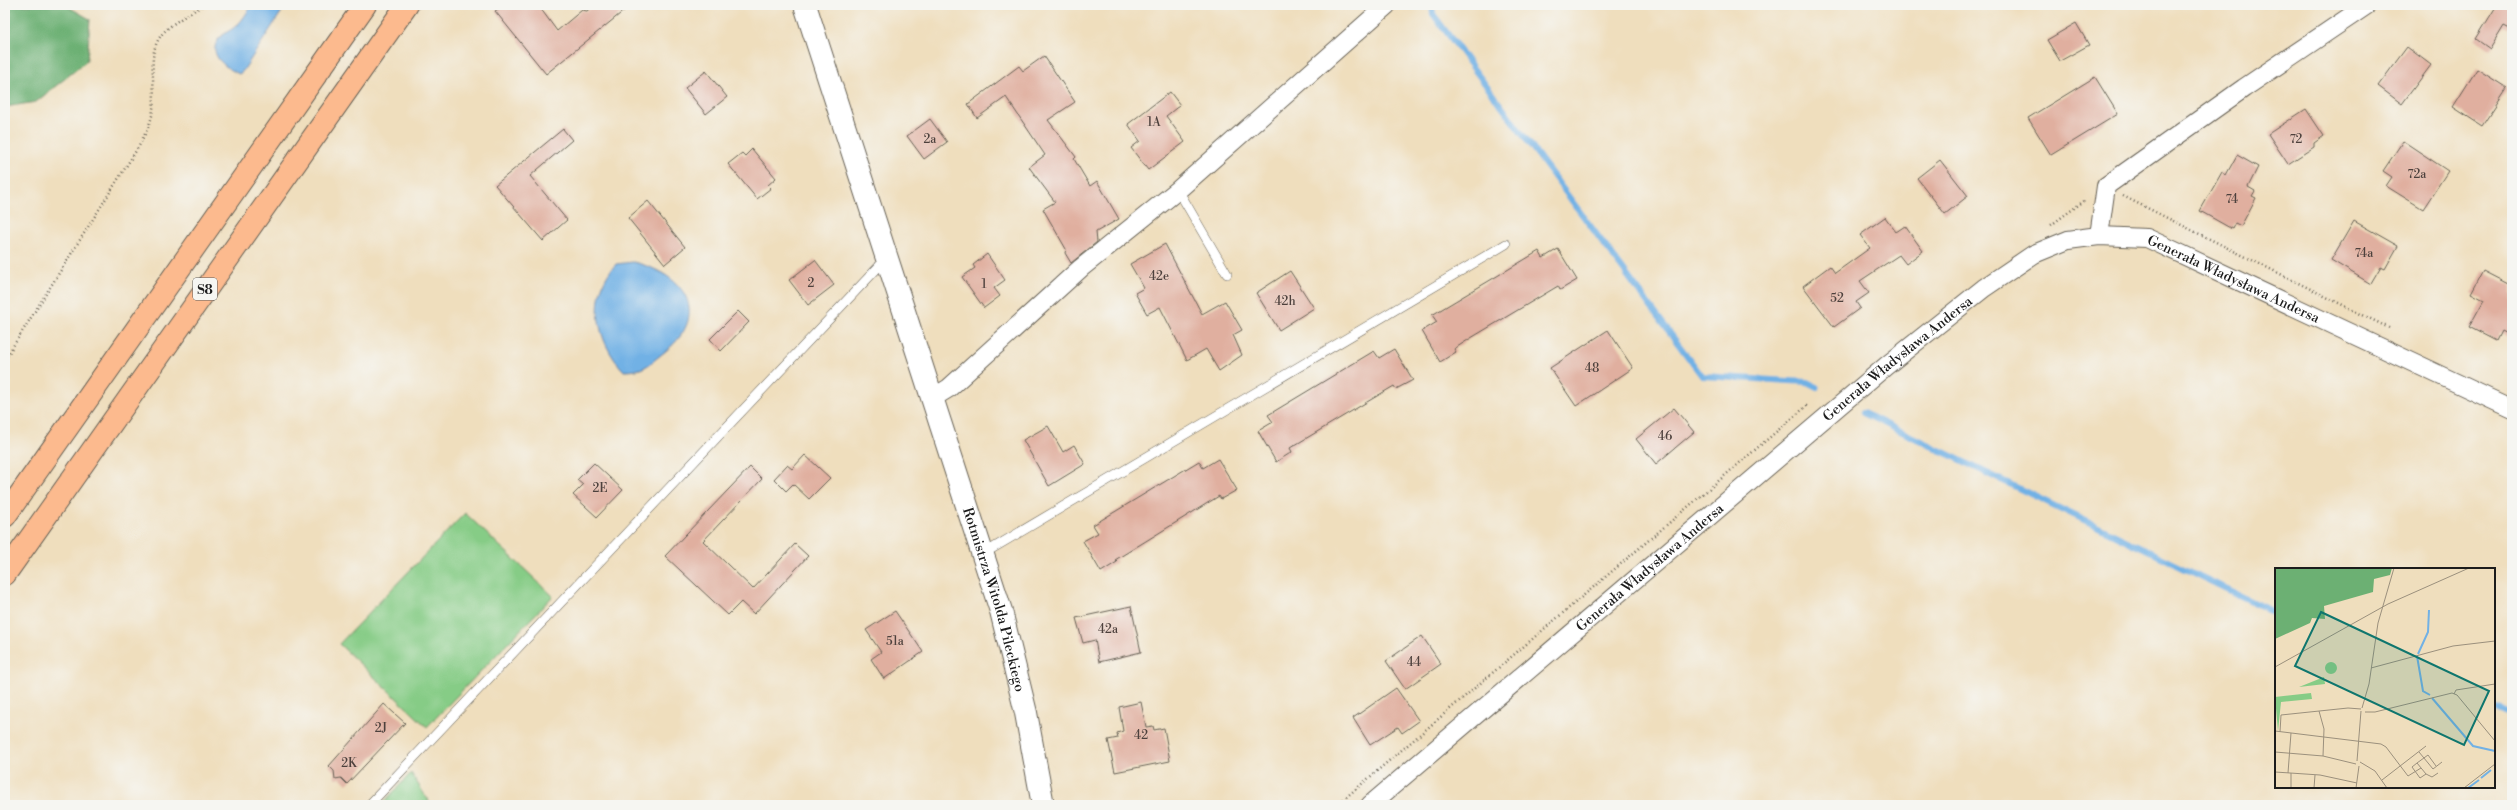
<svg xmlns="http://www.w3.org/2000/svg" width="2517" height="810" viewBox="0 0 2517 810" font-family="'Libre Bodoni',serif">
<rect width="100%" height="100%" fill="#f6f6f2"/>
<filter id="ink" filterUnits="userSpaceOnUse"><feTurbulence type="fractalNoise" baseFrequency=".025" numOctaves="2"/><feDisplacementMap in="SourceGraphic" scale="8" xChannelSelector="R" yChannelSelector="G"/><feConvolveMatrix kernelMatrix="1 2 1 2 8 2 1 2 1" color-interpolation-filters="sRGB"/></filter>
<filter id="wash" filterUnits="userSpaceOnUse"><feTurbulence type="fractalNoise" baseFrequency=".012" numOctaves="4" result="noise"/><feDisplacementMap in="SourceGraphic" scale="16" xChannelSelector="R" yChannelSelector="G"/><feGaussianBlur stdDeviation="0.9" result="paint"/><feColorMatrix in="noise" values="0 0 0 0 0 0 0 0 0 0 0 0 0 0 0 0 0 1.4 0 .05"/><feComposite in="paint" operator="in"/></filter>
<g filter="url(#wash)">
<rect width="100%" height="100%" fill="#efdebd"/>
<g fill="#86cc86" stroke="#517451">
<polygon points="465,513 553,596 427,727 339,644"/>
<polygon points="411,773 431,805 381,805"/>
</g>
<polygon fill="#6cb073" stroke="#446648" points="5,5 65,5 90,19 87,61 36,102 5,107"/>
<g fill="#71b1e5" stroke="#466680">
<path d="M 252,5 L 286,5 L 243,71 L 239,74 C 224,67 205,53 221,36 C 226,32 232,30 237,25 C 243,20 247,12 252,5 Z"/>
<path d="M 633,262 C 686,274 713,316 662,354 C 647,366 644,371 624,371 C 596,342 587,295 616,264 Z"/>
</g>
<g fill="none" stroke-linecap="round" stroke-linejoin="round">
<g stroke="#71b1e5" stroke-width="6">
<polyline points="1432,5 1433,14 1702,376 1807,382 1817,387"/>
<polyline points="1863,413 2276,613"/>
<polyline points="2494,707 2512,715"/>
</g>
</g>
<g id="blocks">
<g fill="#e0af9f">
<polygon points="504,5 538,5 557,31 582,10 587,11 594,5 631,5 546,74 495,11"/>
<polygon points="2497,5 2512,5 2512,30 2504,26 2490,49 2476,39"/>
<polygon points="2076,23 2089,45 2060,61 2047,40"/>
<polygon points="2407,47 2431,65 2402,104 2378,86"/>
<polygon points="1044,56 1075,102 1048,120 1076,157 1074,159 1090,186 1097,181 1119,219 1096,232 1097,242 1071,263 1065,253 1066,249 1043,209 1055,202 1029,167 1045,155 1006,97 977,118 968,104 1019,66 1023,71"/>
<polygon points="2477,69 2507,88 2482,126 2453,107"/>
<polygon points="706,71 727,97 706,114 685,88"/>
<polygon points="2095,77 2118,114 2051,155 2028,118"/>
<polygon points="1170,92 1180,105 1166,116 1185,142 1148,170 1131,148 1140,141 1128,124"/>
<polygon points="2306,109 2324,136 2314,143 2314,147 2288,164 2268,134"/>
<polygon points="930,119 947,142 924,159 907,136"/>
<polygon points="563,129 572,140 530,176 567,220 543,241 495,185"/>
<polygon points="2403,141 2448,171 2423,209 2386,186 2392,177 2383,171"/>
<polygon points="752,149 776,178 768,185 771,188 757,199 728,164 742,153 745,156"/>
<polygon points="2237,155 2258,167 2248,187 2255,191 2252,196 2256,198 2241,226 2235,223 2232,229 2200,211 2222,172 2226,175"/>
<polygon points="1940,160 1968,196 1945,214 1917,178"/>
<polygon points="648,201 685,247 665,264 628,218"/>
<polygon points="1885,217 1896,232 1905,226 1923,251 1906,264 1899,255 1860,281 1869,293 1856,302 1860,308 1834,327 1803,286 1830,266 1835,273 1870,248 1860,235"/>
<polygon points="2354,221 2398,246 2385,269 2381,267 2371,284 2331,260"/>
<polygon points="1165,244 1202,314 1225,301 1242,330 1233,335 1242,355 1219,371 1206,349 1187,360 1160,307 1147,314 1135,293 1144,288 1130,264"/>
<polygon points="1558,249 1577,280 1560,290 1558,286 1471,338 1454,349 1456,352 1440,362 1422,331 1437,322 1432,315 1539,251 1543,258"/>
<polygon points="987,254 1005,280 994,288 1000,296 984,308 962,277 975,268 973,265"/>
<polygon points="815,260 834,285 808,305 789,280"/>
<polygon points="1290,271 1314,308 1279,330 1256,293"/>
<polygon points="2483,271 2512,286 2512,337 2501,331 2496,341 2469,327 2484,300 2471,293"/>
<polygon points="738,311 749,322 721,351 710,339"/>
<polygon points="1608,330 1633,368 1576,406 1550,368"/>
<polygon points="1394,349 1413,380 1396,389 1394,386 1377,396 1290,448 1292,452 1276,462 1258,431 1273,422 1268,415 1374,351 1379,358"/>
<polygon points="1674,408 1694,432 1656,464 1636,439"/>
<polygon points="1048,426 1063,452 1074,445 1085,464 1049,486 1023,440"/>
<polygon points="805,455 830,478 809,499 793,484 786,491 774,479 787,465 792,469"/>
<polygon points="1218,459 1237,490 1221,499 1219,496 1115,560 1117,562 1101,572 1083,541 1098,533 1093,525 1199,461 1203,468"/>
<polygon points="594,463 623,490 597,517 573,495 583,485 577,480"/>
<polygon points="750,467 762,479 703,541 753,589 795,544 808,556 754,614 741,602 728,615 665,556"/>
<polygon points="1131,606 1141,652 1099,662 1095,640 1083,643 1076,618"/>
<polygon points="895,611 923,652 884,679 871,659 881,652 866,630"/>
<polygon points="1422,636 1441,664 1405,689 1386,661"/>
<polygon points="1396,688 1419,721 1402,733 1398,727 1370,745 1353,718"/>
<polygon points="1141,702 1146,727 1153,726 1154,730 1164,728 1170,761 1115,772 1108,740 1118,738 1117,733 1123,731 1119,707"/>
<polygon points="384,704 405,723 347,784 341,778 335,779 334,771 329,766"/>
</g>
</g>
</g>
<g filter="url(#ink)">
<use href="#blocks" fill-opacity="0" stroke="#666054" stroke-width="1"/>
<g fill="none" stroke-linecap="round" stroke-linejoin="round">
<defs>
<g id="service">
<polyline points="1178,190 1227,274"/>
<polyline points="983,554 1506,244"/>
<polyline points="369,805 886,259"/>
</g>
<g id="minor">
<polyline points="2099,236 2106,186 2244,88 2367,5"/>
<polyline points="931,399 949,388 1081,268 1178,190 1387,5"/>
<path id="s1" d="M 1370,805 L 1886,366 L 1984,288 L 2034,254 L 2068,240 L 2099,236 L 2147,238 L 2512,409"/>
</g>
<g id="tertiary">
<path id="s2" d="M 805,5 L 1001,611 L 1026,713 L 1043,805"/>
</g>
<g id="motorway">
<polyline points="5,516 365,5"/>
<polyline points="5,574 407,5"/>
</g>
</defs>
<use href="#service" stroke="#666054" stroke-width="10"/>
<use href="#minor" stroke="#666054" stroke-width="20"/>
<use href="#tertiary" stroke="#666054" stroke-width="24"/>
<use href="#motorway" stroke="#666054" stroke-width="24"/>
<g stroke="#666054" stroke-width="2.5" stroke-dasharray="1 3" stroke-linecap="butt">
<polyline points="2123,196 2389,328"/>
<polyline points="2051,225 2084,201"/>
<path d="M 5,359 L 139,146 C 145,134 152,122 153,109 C 157,84 144,51 165,31 C 175,21 191,13 203,5"/>
<polyline points="1337,805 1809,404"/>
</g>
<use href="#service" stroke="#fff" stroke-width="9"/>
<use href="#minor" stroke="#fff" stroke-width="18"/>
<use href="#tertiary" stroke="#fff" stroke-width="22"/>
<use href="#motorway" stroke="#fcba8e" stroke-width="22"/>
</g>
</g>
<g text-anchor="middle" stroke-width="4" stroke-linejoin="round" paint-order="stroke">
<g font-size="12" fill="#4d413d">
<text x="1154" y="126">1A</text>
<text x="930" y="143">2a</text>
<text x="2296" y="143">72</text>
<text x="2417" y="178">72a</text>
<text x="2232" y="203">74</text>
<text x="2364" y="257">74a</text>
<text x="1159" y="280">42e</text>
<text x="811" y="287">2</text>
<text x="984" y="288">1</text>
<text x="1837" y="302">52</text>
<text x="1285" y="305">42h</text>
<text x="1592" y="372">48</text>
<text x="1665" y="440">46</text>
<text x="600" y="492">2E</text>
<text x="1108" y="633">42a</text>
<text x="895" y="645">51a</text>
<text x="1414" y="666">44</text>
<text x="381" y="732">2J</text>
<text x="1141" y="739">42</text>
<text x="349" y="767">2K</text>
</g>
<rect fill="#f6f6f2" stroke="#5d5d5c" stroke-width="1" x="193" y="278" width="24" height="22" rx="3"/>
<g font-size="13" font-weight="bold" fill="#1c1c1c">
<text x="205" y="294">S8</text>
</g>
<g font-size="14" fill="#1c1c1c" stroke="#f6f6f2">
<text dy="5" stroke="none"><textPath href="#s1" startOffset="1075">Generała Władysława Andersa</textPath></text>
<text dy="5" stroke="none"><textPath href="#s1" startOffset="691">Generała Władysława Andersa</textPath></text>
<text dy="5" stroke="none"><textPath href="#s1" startOffset="367">Generała Władysława Andersa</textPath></text>
<text dy="5" stroke="none"><textPath href="#s2" startOffset="624">Rotmistrza Witolda Pileckiego</textPath></text>
</g>
</g>
<g transform="translate(2275 568)">
<rect width="220" height="220" fill="#efdebd"/>
<path d="M50 100a6 6 0 1 1 12 0a6 6 0 1 1-12 0ZM 49,109 L 50,116 L 24,119 ZM 36,125 L 37,131 L 6,134 L 3,163 L 0,129 Z" fill="#86cc86"/>
<path d="M 0,0 L 117,0 L 115,7 L 99,11 L 98,24 L 49,38 L 50,51 L 37,50 L 35,55 L 0,71 Z" fill="#6cb073"/>
<path fill="none" stroke="#71b1e5" stroke-width="2" d="M 143,86 L 153,64 L 154,42M 142,88 L 148,123 L 155,127M 157,130 L 198,178 L 220,183M 206,210 L 216,202M 193,220 L 204,212"/>
<path fill="none" stroke="#9b907d" stroke-width="1" d="M 0,99 L 113,36 L 194,0M 96,100 L 178,78 L 220,73M 179,126 L 181,122 L 220,116M 87,140 L 94,116 L 103,55 L 119,0M 44,143 L 49,161 L 48,188M 90,144 L 100,144 L 177,125 L 182,127 L 220,173M 0,163 L 106,176 L 111,179 L 133,208 L 146,200M 5,164 L 6,147 L 73,140 L 86,141M 0,184 L 48,188 L 81,196M 144,184 L 158,201 L 167,194M 82,193 L 86,143M 85,194 L 100,203 L 112,220M 142,195 L 151,206 L 145,210 L 137,199 ZM 142,195 L 153,187 L 161,198M 0,204 L 45,207 L 82,215M 13,205 L 16,165M 16,205 L 16,220M 151,206 L 157,209 L 163,205M 107,212 L 151,178M 39,220 L 40,207M 81,220 L 84,198M 189,220 L 220,196"/>
<path fill="#0f766e" fill-opacity="0.15" stroke="#0f766e" stroke-width="2" d="M 46,44 L 214,123 L 189,177 L 20,98 Z"/>
<rect width="220" height="220" fill="none" stroke="#1c1c1c" stroke-width="2"/>
</g>
<rect width="2517" height="810" fill="none" stroke="#f6f6f2" stroke-width="20"/>
</svg>
